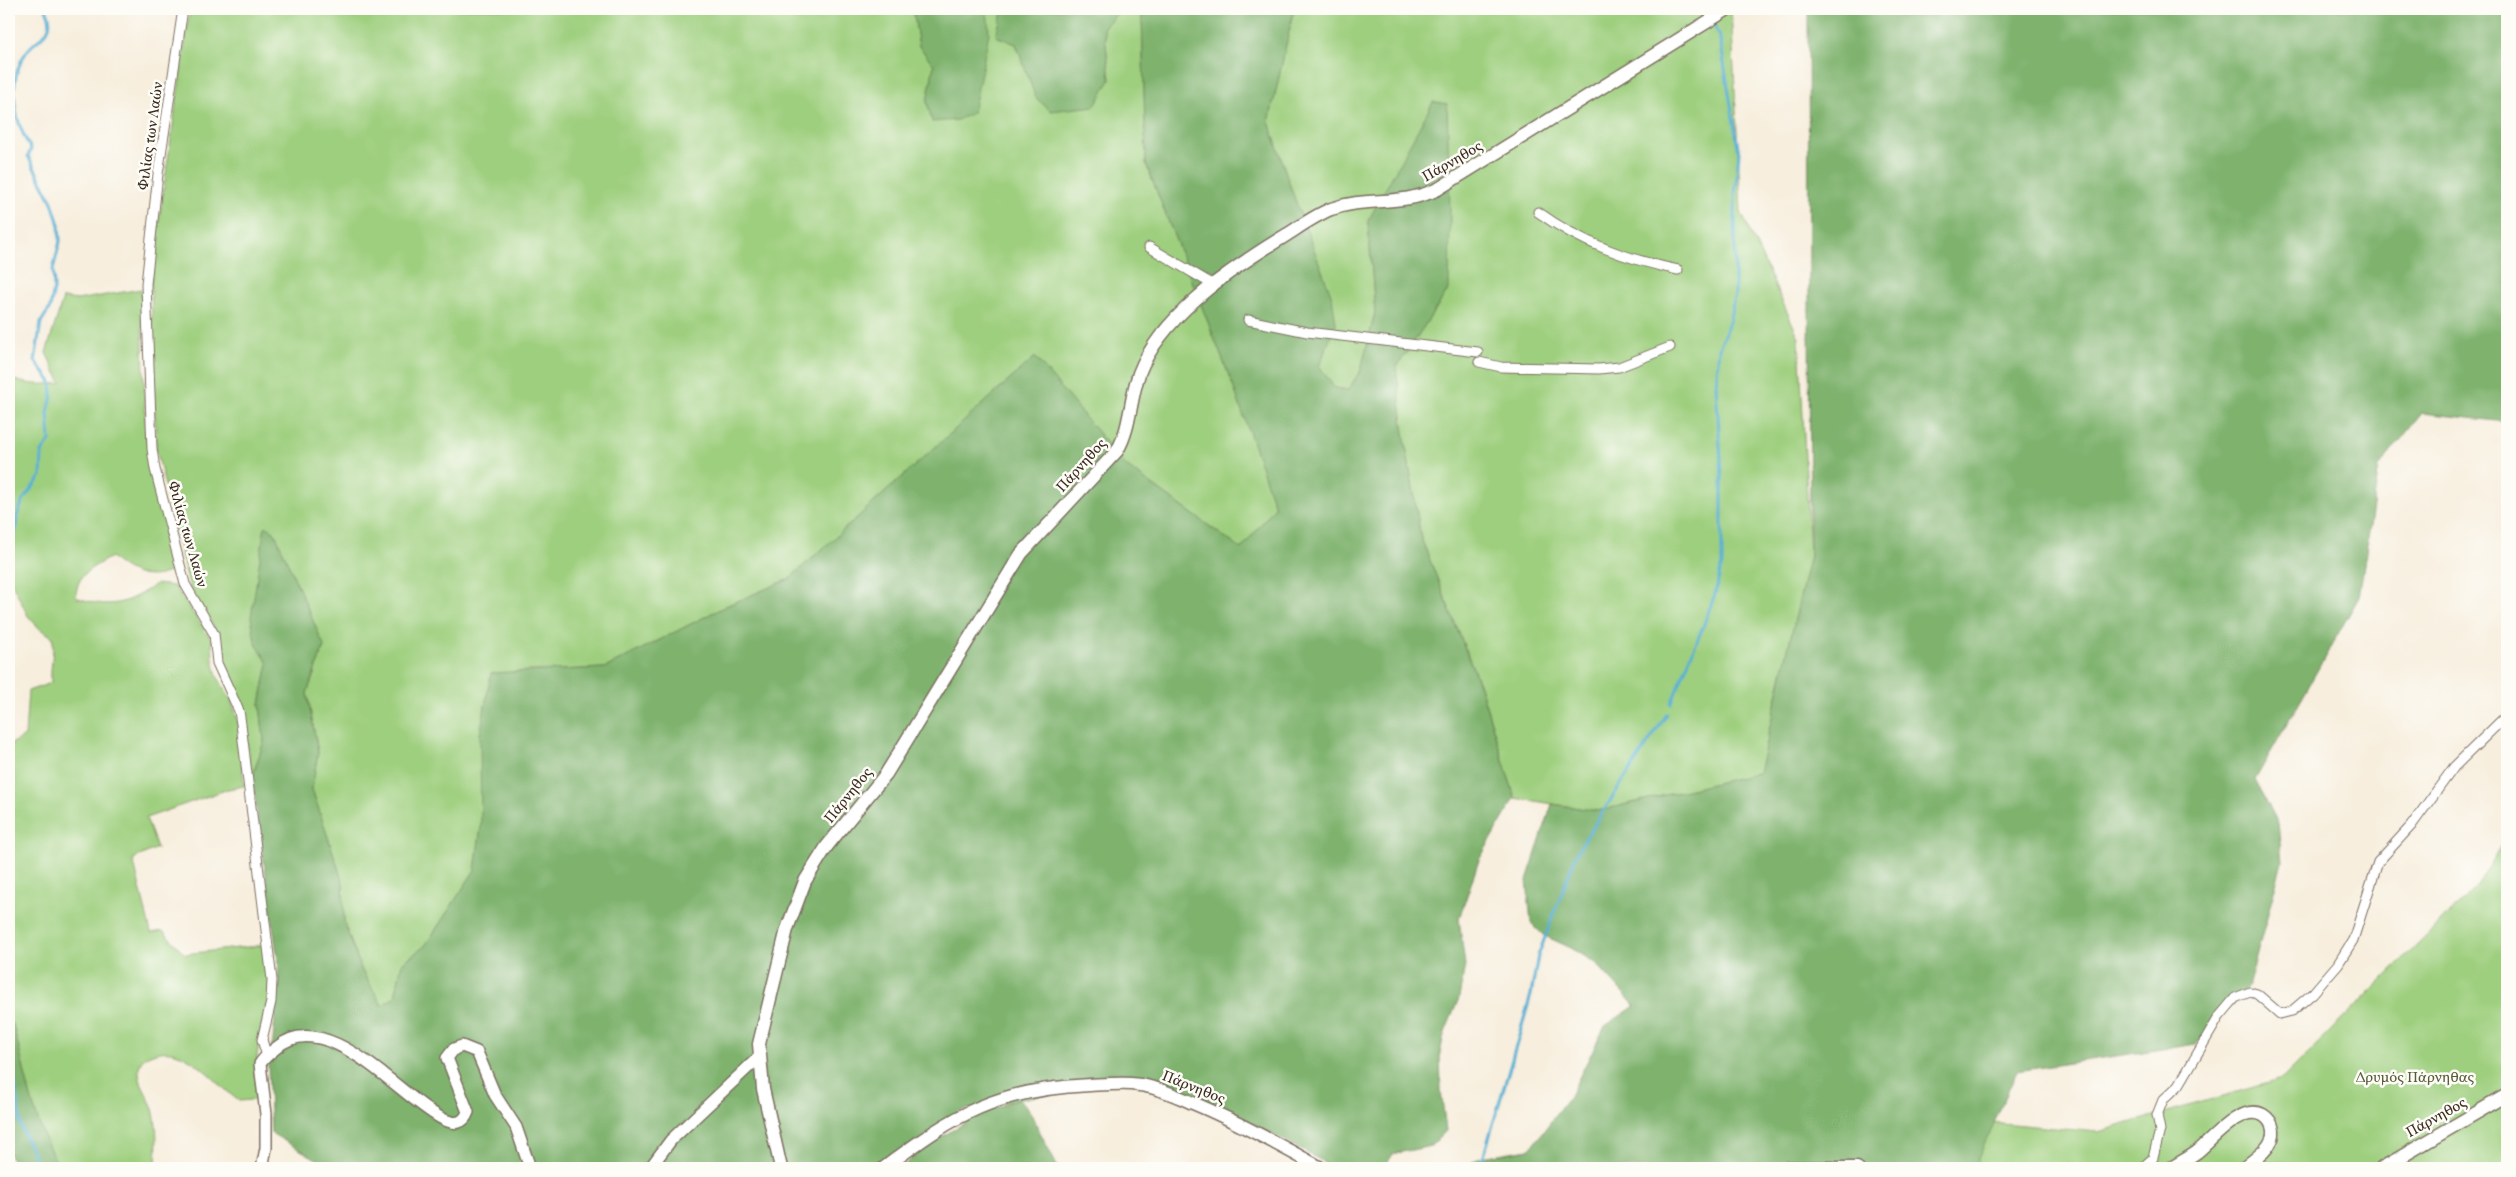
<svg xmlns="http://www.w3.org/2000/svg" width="2516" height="1177" viewBox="0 0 2516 1177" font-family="Vollkorn,serif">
<rect width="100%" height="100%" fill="#fdfcf7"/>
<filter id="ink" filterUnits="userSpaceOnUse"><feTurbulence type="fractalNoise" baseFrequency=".02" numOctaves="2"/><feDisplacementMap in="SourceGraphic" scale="10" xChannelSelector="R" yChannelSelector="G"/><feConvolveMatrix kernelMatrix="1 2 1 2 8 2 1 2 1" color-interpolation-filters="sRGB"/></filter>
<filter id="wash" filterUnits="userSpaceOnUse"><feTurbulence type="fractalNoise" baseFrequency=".0096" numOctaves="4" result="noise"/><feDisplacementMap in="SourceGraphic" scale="20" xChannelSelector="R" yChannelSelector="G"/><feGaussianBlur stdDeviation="1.12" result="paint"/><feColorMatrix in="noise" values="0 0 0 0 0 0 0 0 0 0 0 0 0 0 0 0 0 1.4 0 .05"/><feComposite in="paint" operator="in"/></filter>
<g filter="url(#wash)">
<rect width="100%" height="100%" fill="#f7eedd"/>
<g fill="#9ecf7e" stroke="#6c7c4e">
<polygon points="190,9 913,9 919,46 934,65 927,102 988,12 987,9 1003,9 996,36 1016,44 1036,98 1110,80 1104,27 1122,9 1149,9 1142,15 1146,164 1235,391 1276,507 1241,549 1126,466 1035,358 789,579 726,606 605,668 491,673 481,826 475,870 425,946 402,963 395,998 382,1005 362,971 344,923 343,883 312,789 318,752 307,693 324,646 255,642 268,663 260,704 264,741 252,778 242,709 223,664 219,635 190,589 156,448 151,286 155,248"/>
<polygon points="1294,9 1731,9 1741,212 1799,338 1810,555 1759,773 1598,811 1515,798 1479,683 1421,538 1404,434 1396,368 1449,289 1368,221 1375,313 1361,370 1348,390 1335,388 1319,366 1336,324 1269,122"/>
<path d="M 141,289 L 146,436 L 153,476 L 178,567 C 155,583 130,576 111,557 C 93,567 76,574 76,597 C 110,610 127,604 156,584 L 174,586 L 212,640 L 213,660 L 217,676 L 231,700 L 238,720 L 244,786 L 228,789 L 146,818 L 157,848 L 133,859 L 151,933 L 163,931 L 185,954 L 265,945 L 269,979 L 268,1002 L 261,1027 L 257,1057 L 260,1099 L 239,1101 C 214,1083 184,1039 150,1055 C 144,1057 139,1063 139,1069 C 138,1084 149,1096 153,1109 C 158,1127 157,1145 156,1163 L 161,1168 L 60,1168 C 33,1124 26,1074 13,1025 L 9,1021 L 9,745 L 25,736 L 28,691 L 51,683 C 50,667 54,653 53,637 L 40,629 L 28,616 L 9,577 L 9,378 C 26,385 42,385 61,383 L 46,353 L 63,298 L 77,300 Z"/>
<polygon points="2507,837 2507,1168 1465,1168 1478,1158 1504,1153 1796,1104 2098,1132 2282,1079 2478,885"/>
</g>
<g fill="#7eb26d" stroke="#5c6e46">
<polygon points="913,9 987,9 989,33 973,113 957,120 932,122 927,102 934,65 919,46"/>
<polygon points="1003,9 1122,9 1104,27 1110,80 1095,106 1051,111 1036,98 1016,44 996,36"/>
<polygon points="1149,9 1294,9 1269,122 1291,189 1332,297 1336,324 1319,366 1335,388 1348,390 1361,370 1375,313 1368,221 1433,102 1447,104 1450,211 1449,289 1396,368 1404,434 1421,538 1479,684 1515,798 1479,860 1459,919 1465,965 1459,998 1444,1035 1440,1053 1441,1090 1446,1131 1431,1146 1393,1154 1384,1168 1335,1168 1259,1127 1178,1090 1149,1082 1114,1081 960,1111 881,1168 332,1168 271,1133 268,1066 273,1041 279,968 252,778 264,741 260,704 268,663 255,642 251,617 265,526 274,531 324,646 307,693 318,752 312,789 343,883 344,923 362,971 382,1005 395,997 402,963 425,946 475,870 481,826 480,735 491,673 605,668 726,606 789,579 1035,357 1126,466 1241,549 1275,507 1235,391 1146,164 1142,15"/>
<polygon points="1808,9 2507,9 2507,422 2422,413 2379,467 2359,597 2255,780 2278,823 2282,862 2248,987 2196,1044 2017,1071 1974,1168 1465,1168 1478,1158 1530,1149 1570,1096 1605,1026 1635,1006 1596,963 1571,948 1543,935 1531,923 1527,880 1552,804 1598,811 1759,773 1810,555"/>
<path d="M 9,1021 L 13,1025 C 26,1074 33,1124 60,1168 L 16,1168 L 9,1153 Z"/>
<path d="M 1018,1100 L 1027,1106 L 1058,1168 L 900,1168 C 935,1140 975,1112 1018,1100 Z"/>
</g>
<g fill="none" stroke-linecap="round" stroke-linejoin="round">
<g stroke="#58b0d5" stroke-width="3">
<polyline points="1706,9 1710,17"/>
<path d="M 9,543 L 16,530 L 17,516 L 23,500 L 41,476 L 42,452 L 50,441 L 48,412 L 52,396 L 51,382 L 35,361 L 41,322 L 50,308 L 54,288 L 53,270 L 60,241 L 59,225 L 52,202 L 28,156 L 31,149 C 13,120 6,79 28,50 C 33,43 43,38 47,31 C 52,24 49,15 46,9"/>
<polyline points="1671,704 1704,624 1715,594 1722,564 1722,475 1716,387 1719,348 1729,322 1735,294 1735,194 1739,153 1720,39 1713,23"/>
<polyline points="9,1039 21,1127 39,1168"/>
<polyline points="1478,1168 1484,1155 1531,995 1538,956 1578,850 1667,714"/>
</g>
</g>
</g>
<g filter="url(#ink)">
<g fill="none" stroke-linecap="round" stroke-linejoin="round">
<defs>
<g id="minor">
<polyline points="183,9 158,174 146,284 152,449 155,469 185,584 214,634 217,663 239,711 241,724 272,980 271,1002 262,1040 267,1056"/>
<path d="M 1538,212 C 1581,243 1627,259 1678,270"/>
<polyline points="1149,247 1212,284"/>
<polyline points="1248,320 1307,332 1478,352"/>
<polyline points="1479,362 1501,367 1599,369 1619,367 1670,347"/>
<polyline points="2142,1168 2153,1158 2160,1130 2157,1115 2163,1100 2179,1085 2219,1017 2235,998 2250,992 2257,994 2280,1014 2292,1011 2313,993 2338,964 2353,940 2378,862 2411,826 2454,767 2507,715"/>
</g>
<g id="tertiary">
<path d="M 262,1168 L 266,1148 L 266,1114 L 260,1064 C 264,1057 270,1053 276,1048 C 341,991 448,1166 468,1112 L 447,1058 L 454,1049 L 462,1046 L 477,1052 L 495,1095 L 516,1127 L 530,1168"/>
<polyline points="650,1168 671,1140 759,1057"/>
</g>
<g id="secondary">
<path d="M 781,1168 L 763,1089 L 759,1044 L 787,929 L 805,881 L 827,846 L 886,774 L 1021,554 L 1117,451 C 1133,424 1129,392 1143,364 C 1170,309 1237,265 1288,234 C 1302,225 1316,215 1331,209 C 1368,196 1400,207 1438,189 L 1728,9"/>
<path d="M 884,1168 C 956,1113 998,1089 1090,1085 C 1110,1084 1131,1082 1150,1087 C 1167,1091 1183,1099 1200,1106 C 1242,1124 1281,1146 1321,1168"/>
<polyline points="1788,1168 1857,1168"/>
<path d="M 2171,1168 C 2179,1163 2189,1158 2197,1152 C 2212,1140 2242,1103 2263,1115 C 2268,1118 2272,1124 2273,1130 C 2275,1147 2254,1159 2244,1168"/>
<polyline points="2382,1168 2507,1095"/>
</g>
</defs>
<use href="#minor" stroke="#7d6f61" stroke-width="11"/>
<use href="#tertiary" stroke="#7d6f61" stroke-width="14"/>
<use href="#secondary" stroke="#7d6f61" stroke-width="15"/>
<use href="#minor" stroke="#fff" stroke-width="9"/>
<use href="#tertiary" stroke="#fff" stroke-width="11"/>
<use href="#secondary" stroke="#fff" stroke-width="12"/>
</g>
</g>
<g text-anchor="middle" stroke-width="5" stroke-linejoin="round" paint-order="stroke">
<g font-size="15" fill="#3b2a1e" stroke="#fdfcf7">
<text transform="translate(150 136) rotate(-82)" y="5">Φιλίας των Λαών</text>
<text transform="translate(1452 161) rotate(-30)" y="5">Πάρνηθος</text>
<text transform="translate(1081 465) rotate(-48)" y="5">Πάρνηθος</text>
<text transform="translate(188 534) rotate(74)" y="5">Φιλίας των Λαών</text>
<text transform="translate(848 795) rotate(-51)" y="5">Πάρνηθος</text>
<text transform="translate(1194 1087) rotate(22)" y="5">Πάρνηθος</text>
<text transform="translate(2436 1117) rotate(-29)" y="5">Πάρνηθος</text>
</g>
<g font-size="15" fill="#595c3b" stroke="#fdfcf7">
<text x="2415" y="1082">Δρυμός Πάρνηθας</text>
</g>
</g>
<rect width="2516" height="1177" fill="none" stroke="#fdfcf7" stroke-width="30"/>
</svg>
